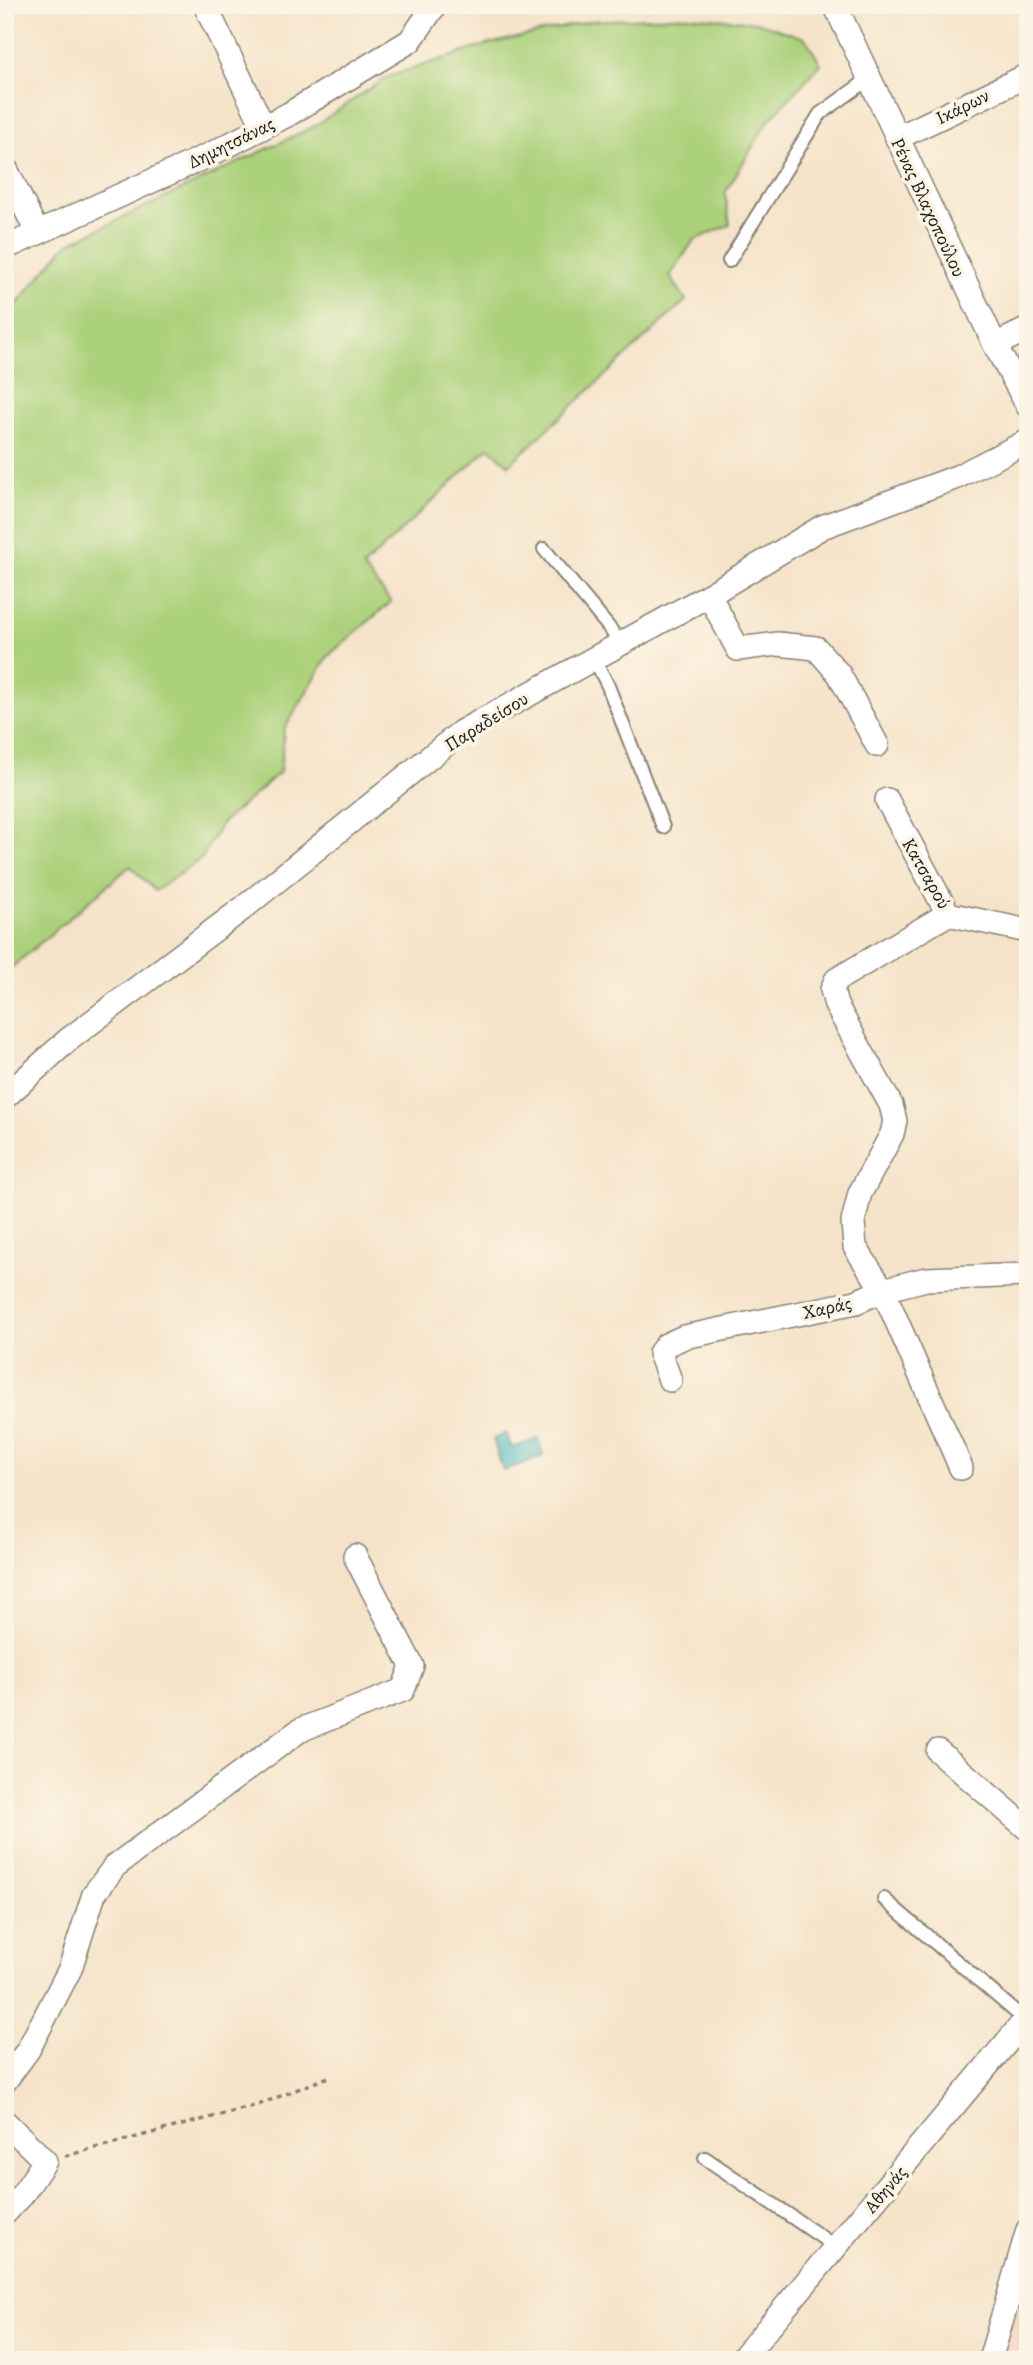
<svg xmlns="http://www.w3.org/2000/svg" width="1033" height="2365" viewBox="0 0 1033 2365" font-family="Alegreya,serif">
<rect width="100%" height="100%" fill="#fcf5e5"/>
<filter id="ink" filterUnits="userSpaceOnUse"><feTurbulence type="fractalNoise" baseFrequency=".0143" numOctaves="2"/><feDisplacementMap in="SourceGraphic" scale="14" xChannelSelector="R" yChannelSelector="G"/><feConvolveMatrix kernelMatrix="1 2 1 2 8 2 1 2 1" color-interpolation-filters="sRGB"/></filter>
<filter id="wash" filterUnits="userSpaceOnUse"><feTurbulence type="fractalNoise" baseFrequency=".00686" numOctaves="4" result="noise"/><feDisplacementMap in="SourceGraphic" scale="28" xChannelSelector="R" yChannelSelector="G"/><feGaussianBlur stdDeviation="1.57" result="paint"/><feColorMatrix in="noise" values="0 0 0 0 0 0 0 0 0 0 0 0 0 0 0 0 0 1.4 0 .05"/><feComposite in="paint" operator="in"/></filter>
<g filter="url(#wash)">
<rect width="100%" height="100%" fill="#f5e3c9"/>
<polygon fill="#f4d3c0" points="1028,2265 1028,2360 995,2360"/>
<polygon fill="#acd17b" stroke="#64764c" stroke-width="2" points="688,16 756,22 805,38 821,64 768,121 725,193 730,225 694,240 670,276 686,300 509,465 489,447 363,567 391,602 328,656 284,730 280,772 221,824 202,858 155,891 130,866 5,973 5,318 67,244 313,127 387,77 489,44 590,21"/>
<polygon fill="#4ab9c2" stroke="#336a6f" stroke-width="2" points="506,1433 512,1448 538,1439 543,1456 503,1471 493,1439"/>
</g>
<g filter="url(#ink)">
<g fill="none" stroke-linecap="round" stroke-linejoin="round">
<defs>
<g id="lane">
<polyline points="729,261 820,114 869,79"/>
<polyline points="544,549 611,630 620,644"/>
<polyline points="594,658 608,686 663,827"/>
<polyline points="884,1899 1025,2020"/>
<polyline points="705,2158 836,2247"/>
</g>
<g id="street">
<polyline points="205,5 263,126"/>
<polyline points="835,5 995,345 1028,406"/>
<polyline points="897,138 1028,75"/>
<polyline points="5,167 37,232"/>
<polyline points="5,248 211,154 289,114 410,41 435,5"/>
<polyline points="995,345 1028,329"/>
<polyline points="709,595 738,649 778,644 816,648 839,674 877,745"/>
<polyline points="887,800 948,914 1028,931"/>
<polyline points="948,914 836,980 832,990 836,1005 891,1105 895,1121 892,1134 860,1193 853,1222 855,1247 883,1290 961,1468"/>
<polyline points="5,1097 68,1040 242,909 461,732 709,595 822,527 957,477 1028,441"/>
<polyline points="670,1380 660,1353 666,1345 684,1337 856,1302 883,1290 926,1279 1028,1275"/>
<polyline points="938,1751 1028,1829"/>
<polyline points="5,2081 28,2050 70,1969 94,1894 115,1866 300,1730 403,1690 412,1666 355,1556"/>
<polyline points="5,2122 45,2161 22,2195 5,2213"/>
<polyline points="741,2360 1028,2017"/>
<polyline points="990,2360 1028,2230"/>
</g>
</defs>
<use href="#lane" stroke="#888072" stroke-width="16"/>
<use href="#street" stroke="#888072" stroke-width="26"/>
<polyline stroke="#888072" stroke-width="3.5" stroke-dasharray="5 5" stroke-linecap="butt" points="65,2156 258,2105 331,2076"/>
<use href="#lane" stroke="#fff" stroke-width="12"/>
<use href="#street" stroke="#fff" stroke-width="23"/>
</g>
</g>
<g text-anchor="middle" stroke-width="7" stroke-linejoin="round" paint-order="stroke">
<g font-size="19" fill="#1c1c1c" stroke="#fcf5e5">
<text transform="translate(962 106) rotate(-26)" y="7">Ικάρων</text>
<text transform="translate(231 142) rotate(-26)" y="7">Δημητσάνας</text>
<text transform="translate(929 207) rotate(65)" y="7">Ρένας Βλαχοπούλου</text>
<text transform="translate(486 721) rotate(-32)" y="7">Παραδείσου</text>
<text transform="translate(927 873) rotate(60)" y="7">Κατσαρού</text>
<text transform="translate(827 1307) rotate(-12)" y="7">Χαράς</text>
<text transform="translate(885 2189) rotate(-50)" y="7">Αθηνάς</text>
</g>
</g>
<rect width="1033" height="2365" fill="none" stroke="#fcf5e5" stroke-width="28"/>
</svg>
